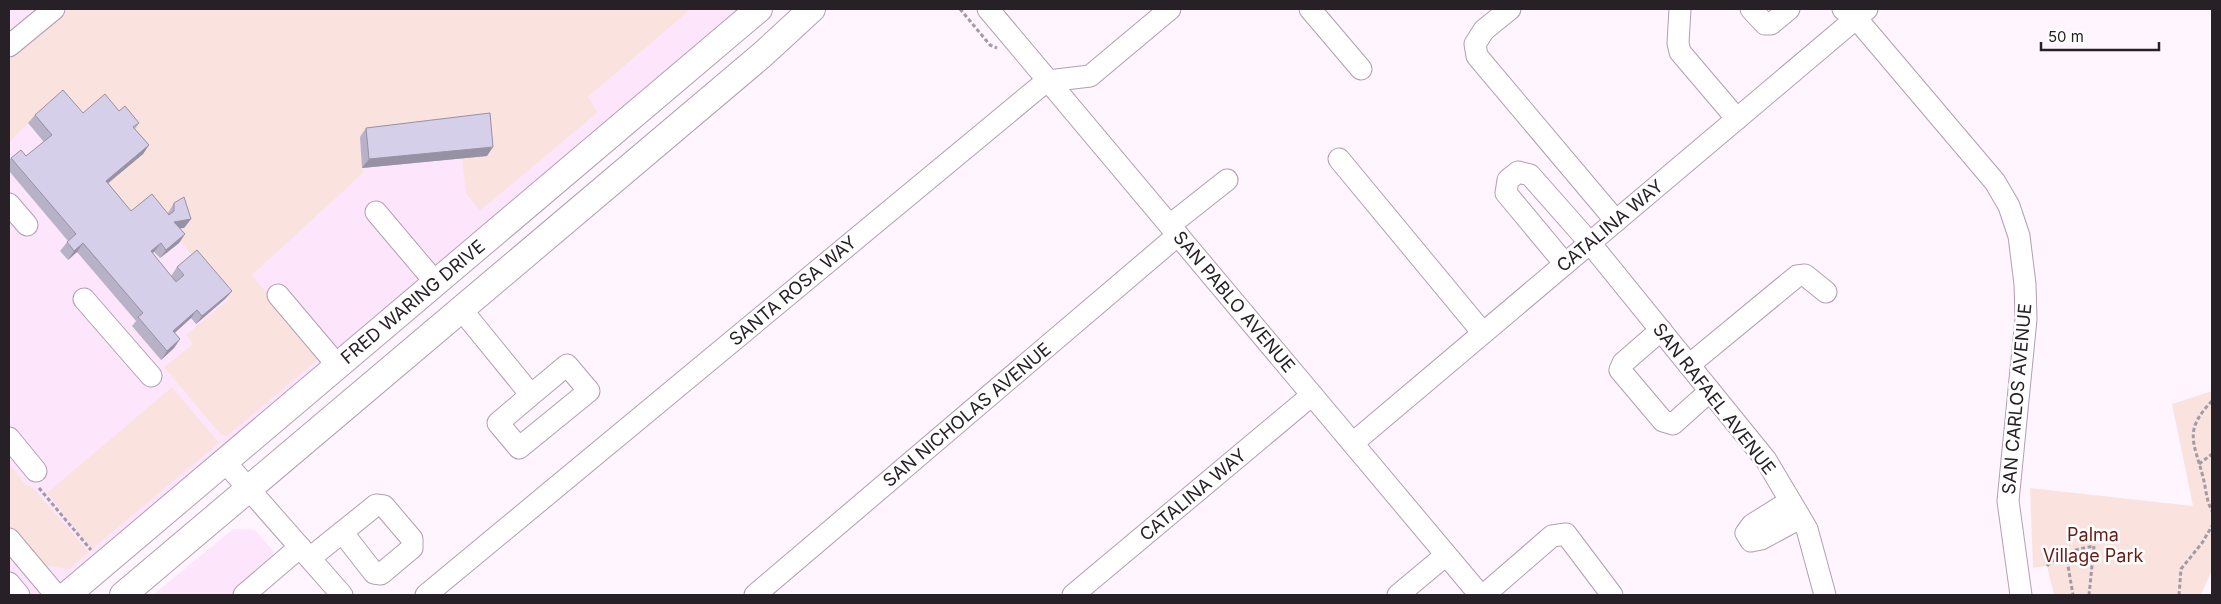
<svg xmlns="http://www.w3.org/2000/svg" width="2221" height="604" viewBox="0 0 2221 604" font-family="Inter,sans-serif">
<rect width="100%" height="100%" fill="#fef5fe"/>
<g fill="#fde6fc">
<polygon points="9,9 739,9 48,595 9,595"/>
<polygon points="233,529 255,530 274,552 269,562 235,595 153,595"/>
</g>
<g fill="#fae3df">
<polygon points="70,9 691,9 588,97 598,112 480,211 466,193 462,158 487,155 360,137 363,173 252,275 321,357 227,436 221,435 164,367 193,344 186,335 229,299 180,241 184,227 168,220 125,219 76,122 28,123 9,143 9,60"/>
<polygon points="172,387 219,443 92,549 47,493"/>
<polygon points="2212,391 2212,570 2201,595 2054,595 2047,566 2033,568 2030,488 2193,506 2172,404"/>
<polygon points="9,464 25,484 33,488 89,552 69,569 48,566 45,568 9,526"/>
</g>
<g fill="none" stroke-linecap="round" stroke-linejoin="round">
<defs>
<g id="minor">
<polyline points="988,9 1480,595"/>
<polyline points="1310,9 1361,69"/>
<polyline points="1510,9 1484,30 1475,44 1477,56 1616,221"/>
<polyline points="1680,9 1678,43 1680,52 1737,119"/>
<polyline points="1751,9 1765,24 1771,24 1789,9"/>
<polyline points="1843,9 1856,18 1995,182 2009,206 2019,236 2025,284 2026,319 2008,501 2021,595"/>
<polyline points="9,46 54,9"/>
<polyline points="1339,159 1483,333"/>
<polyline points="9,204 27,225"/>
<polyline points="376,212 436,283"/>
<polyline points="1170,225 1227,180"/>
<polyline points="1565,264 1506,193 1508,180 1518,172 1530,175 1590,243 1766,460 1807,529 1825,595"/>
<polyline points="278,295 338,366"/>
<polyline points="84,299 151,376"/>
<polyline points="461,309 531,395 498,423 519,448 589,391 567,365 531,395"/>
<polyline points="1661,330 1623,363 1620,370 1663,421 1673,424 1710,391"/>
<polyline points="1689,365 1797,276 1805,275 1826,292"/>
<polyline points="9,438 36,471"/>
<polyline points="1353,443 1867,9"/>
<polyline points="225,462 342,595"/>
<polyline points="1790,501 1752,525 1746,533 1751,541 1761,539 1800,518"/>
<polyline points="9,539 56,595"/>
<polyline points="310,558 376,505 384,506 412,539 412,548 381,574 374,573 342,532"/>
<polyline points="9,583 19,595"/>
<polyline points="244,595 300,547"/>
<polyline points="426,595 1038,88 1048,81 1090,76 1170,9"/>
<polyline points="755,595 1178,235"/>
<polyline points="1073,595 1312,395"/>
<polyline points="1398,595 1446,555"/>
<polyline points="1484,595 1552,536 1566,534 1612,595"/>
</g>
<g id="major">
<polyline points="67,595 759,9"/>
<polyline points="123,595 762,55 812,9"/>
</g>
</defs>
<use href="#minor" stroke="#b39eb2" stroke-width="23"/>
<use href="#major" stroke="#b39eb2" stroke-width="28"/>
<g stroke="#a39aa3" stroke-width="3" stroke-dasharray="4 2.5" stroke-linecap="butt">
<polyline points="960,9 990,45 997,48"/>
<path d="M 2212,401 C 2183,431 2194,442 2203,477 C 2206,488 2206,500 2212,511"/>
<polyline points="2199,464 2212,454"/>
<polyline points="39,488 91,550"/>
<polyline points="2066,554 2073,595"/>
<path d="M 2047,566 C 2059,553 2077,549 2094,546 L 2089,595"/>
<polyline points="2179,595 2181,569 2202,543 2212,526"/>
</g>
<use href="#minor" stroke="#fff" stroke-width="21"/>
<use href="#major" stroke="#fff" stroke-width="26"/>
</g>
<g fill="#b8b2c9">
<polygon points="119,111 139,123 135,129 149,145 143,154 108,183 131,211 168,213 174,203 191,219 184,228 180,228 185,234 179,243 160,258 154,252 152,253 171,276 177,267 232,291 225,299 196,324 191,318 174,333 180,339 174,348 161,360 132,326 136,321 77,252 68,260 60,251 68,241 9,171 9,161 11,158 26,156 44,142 28,123 35,115"/>
<polygon points="366,128 487,156 362,168 360,137"/>
</g>
<g fill="#9691a4">
<polygon points="149,145 143,154 100,190 106,181"/>
<polygon points="493,147 487,156 362,168 369,159"/>
<polygon points="191,219 184,228 168,230 174,222"/>
<polygon points="185,234 179,243 160,258 166,250"/>
<polygon points="83,243 77,252 68,260 74,251"/>
<polygon points="161,243 154,252 144,260 151,251"/>
<polygon points="232,291 225,299 196,324 202,316"/>
<polygon points="197,310 191,318 167,340 173,331"/>
<polygon points="180,339 174,348 161,360 167,351"/>
</g>
<g fill="#d6cfea" stroke="#9691a4">
<polygon points="63,90 83,113 105,94 119,111 125,106 139,123 133,127 149,145 106,181 131,211 152,194 169,215 174,211 174,203 184,197 191,219 174,222 185,234 166,250 161,243 151,251 176,282 184,275 177,267 197,250 232,291 202,316 197,310 173,331 180,339 167,351 138,317 143,313 83,243 74,251 67,242 76,234 11,158 21,150 26,156 52,135 35,115"/>
<polygon points="490,113 493,147 369,159 366,128"/>
</g>
<g text-anchor="middle" stroke-width="5" stroke-linejoin="round" paint-order="stroke">
<g font-size="18" fill="#282027" stroke="#fff">
<text transform="translate(1610 226) rotate(-40)" y="6">CATALINA WAY</text>
<text transform="translate(793 291) rotate(-40)" y="6">SANTA ROSA WAY</text>
<text transform="translate(413 302) rotate(-40)" y="6">FRED WARING DRIVE</text>
<text transform="translate(1234 302) rotate(50)" y="6">SAN PABLO AVENUE</text>
<text transform="translate(1714 399) rotate(52)" y="6">SAN RAFAEL AVENUE</text>
<text transform="translate(2017 399) rotate(-85)" y="6">SAN CARLOS AVENUE</text>
<text transform="translate(967 415) rotate(-40)" y="6">SAN NICHOLAS AVENUE</text>
<text transform="translate(1193 495) rotate(-40)" y="6">CATALINA WAY</text>
</g>
<g font-size="18" fill="#6d1913" stroke="#fff">
<text x="2093" y="541">Palma<tspan x="2093" dy="21">Village Park</tspan></text>
</g>
</g>
<rect width="2221" height="604" fill="none" stroke="#282027" stroke-width="20"/>
<path d="M2041 42v8h118v-8" fill="none" stroke="#282027" stroke-width="2.5"/>
<text x="2048" y="42" font-size="15" fill="#282027" stroke="#ffffff" stroke-width="4" paint-order="stroke">50 m</text>
</svg>
